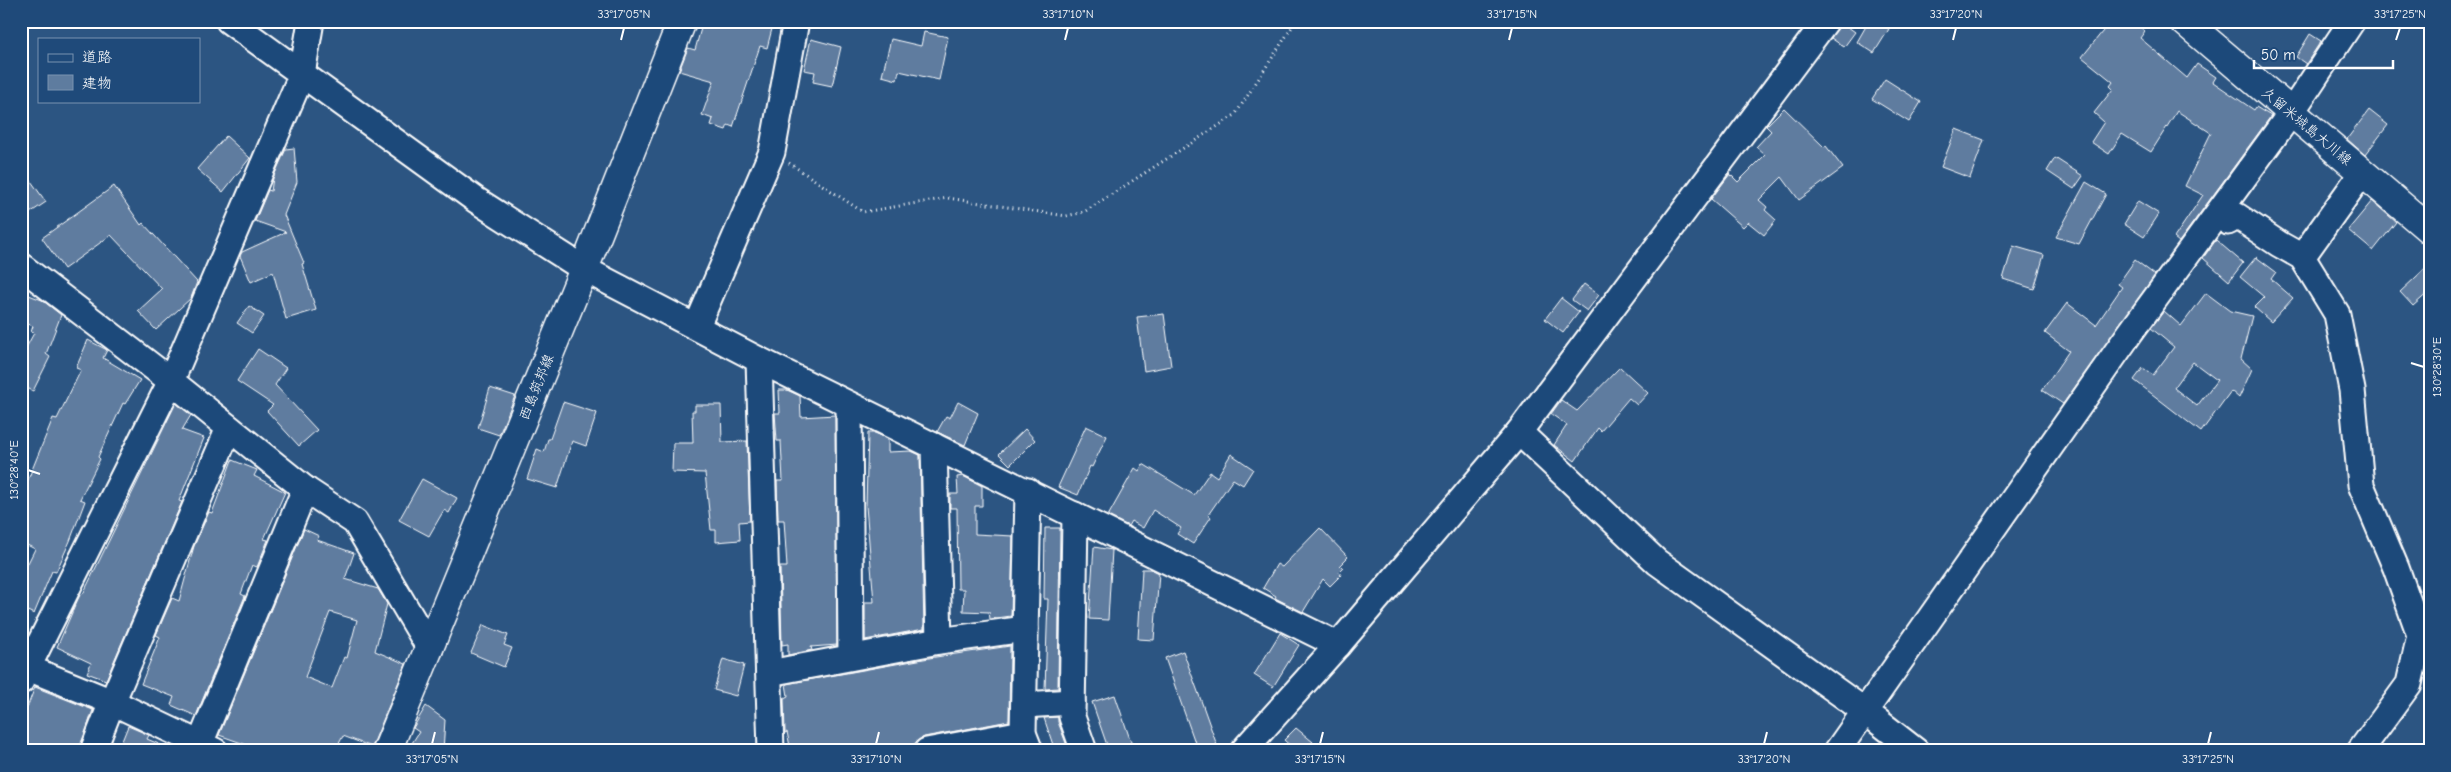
<svg xmlns="http://www.w3.org/2000/svg" width="2451" height="772" viewBox="0 0 2451 772" font-family="'Comic Neue','Klee One',sans-serif">
<rect width="100%" height="100%" fill="#2c5582"/>
<filter id="ink" filterUnits="userSpaceOnUse"><feTurbulence type="fractalNoise" baseFrequency=".02" numOctaves="2"/><feDisplacementMap in="SourceGraphic" scale="10" xChannelSelector="R" yChannelSelector="G"/><feConvolveMatrix kernelMatrix="1 2 1 2 8 2 1 2 1" color-interpolation-filters="sRGB"/></filter>
<g filter="url(#ink)">
<g fill="#5e7c9f" stroke="#fff" fill-rule="evenodd">
<polygon points="703,21 774,21 767,48 760,46 733,127 728,125 726,130 711,125 713,119 702,115 714,81 679,71 688,48 695,50"/>
<polygon points="1840,21 1855,32 1844,47 1831,38"/>
<polygon points="1869,21 1877,21 1889,29 1874,53 1857,42"/>
<polygon points="2111,21 2133,21 2145,31 2140,38 2187,78 2197,64 2216,77 2213,82 2254,110 2256,107 2271,116 2179,242 2174,238 2203,195 2185,186 2211,133 2177,111 2151,152 2122,134 2109,154 2091,142 2104,122 2094,113 2113,89 2110,86 2113,82 2082,57"/>
<polygon points="924,32 948,37 939,80 899,71 897,80 882,76 891,39 921,46"/>
<polygon points="2310,34 2321,41 2306,64 2296,57"/>
<polygon points="811,39 841,47 832,86 813,82 815,72 804,70"/>
<polygon points="1885,79 1921,102 1909,122 1872,99"/>
<polygon points="1784,108 1824,147 1826,146 1843,168 1799,200 1782,177 1759,200 1767,207 1765,210 1776,220 1764,235 1748,222 1743,227 1711,199 1730,174 1738,182 1765,155 1756,147 1771,131 1766,126"/>
<polygon points="2369,110 2388,125 2365,155 2347,139"/>
<polygon points="1956,129 1984,140 1970,178 1941,167"/>
<polygon points="226,136 250,158 223,192 197,169"/>
<polygon points="294,148 297,182 284,215 304,263 302,264 316,310 286,319 273,272 251,282 240,256 242,252 286,232 255,221 268,190 271,191 273,178 286,149"/>
<polygon points="2055,158 2083,176 2074,189 2047,171"/>
<polygon points="21,167 46,202 21,219"/>
<polygon points="2086,182 2106,194 2079,244 2056,237"/>
<polygon points="114,186 141,225 143,223 197,282 191,298 156,330 138,311 162,289 111,235 64,269 42,238"/>
<polygon points="2138,201 2159,214 2144,237 2124,224"/>
<polygon points="2372,201 2396,222 2373,251 2348,230"/>
<polygon points="2216,240 2243,263 2229,281 2203,258"/>
<polygon points="2013,246 2044,255 2034,289 2003,279"/>
<polygon points="2256,257 2276,272 2271,279 2293,298 2271,322 2254,307 2264,297 2240,277"/>
<polygon points="2135,260 2155,275 2063,404 2042,390 2069,351 2045,333 2067,303 2096,325 2122,287 2118,284"/>
<polygon points="2430,264 2430,291 2413,306 2400,292"/>
<polygon points="1584,284 1599,295 1587,311 1572,300"/>
<polygon points="21,292 42,300 61,315 46,354 50,357 33,391 21,385 21,357 34,333 31,332 33,326 21,321"/>
<path d="M 2206,293 L 2230,311 L 2252,316 L 2241,359 L 2252,369 L 2239,398 L 2231,391 L 2201,432 L 2134,380 L 2143,368 L 2153,375 L 2174,347 L 2151,328 L 2164,311 L 2181,326 ZM 2193,362 L 2217,380 L 2197,406 L 2174,388 Z"/>
<polygon points="1561,298 1579,312 1563,333 1545,319"/>
<polygon points="249,306 264,316 252,333 237,323"/>
<polygon points="1164,314 1171,366 1144,371 1137,317"/>
<polygon points="88,340 107,350 103,358 140,380 125,404 123,403 98,457 100,459 80,499 85,501 70,541 56,572 52,571 34,614 21,608 21,577 35,549 21,542 21,497 53,418 57,419 81,370 76,368"/>
<polygon points="258,349 286,368 275,385 317,430 299,446 267,411 273,405 237,381"/>
<polygon points="1620,367 1648,393 1637,405 1629,398 1601,431 1598,428 1575,461 1554,445 1567,425 1551,414 1561,400 1577,411"/>
<polygon points="490,388 515,396 499,435 478,428"/>
<polygon points="779,390 787,390 800,396 801,417 835,415 837,645 811,647 812,650 788,655 788,644 782,645 780,567 787,567 784,520 778,520 777,481 783,481 781,441 777,441 775,413 780,413"/>
<polygon points="563,402 597,413 586,446 572,441 557,488 527,479 537,449 544,452 548,439 550,439"/>
<polygon points="958,402 978,413 965,445 937,432 946,416 950,418"/>
<polygon points="176,403 191,415 182,430 204,438 179,501 182,502 106,680 87,673 91,663 57,647 78,599 81,593 83,594"/>
<polygon points="695,405 721,405 722,442 747,441 750,521 739,522 740,540 716,542 716,530 711,530 705,473 672,472 673,443 693,443 692,411 695,411"/>
<polygon points="1086,426 1107,436 1092,467 1090,466 1078,495 1058,487"/>
<polygon points="1025,429 1035,440 1010,465 999,454"/>
<polygon points="868,433 875,433 888,439 888,452 911,451 920,455 924,629 865,640 865,602 874,602 866,506"/>
<polygon points="1231,454 1253,469 1243,485 1233,479 1208,515 1211,517 1193,544 1177,534 1181,528 1153,510 1143,528 1131,521 1128,526 1108,516 1135,468 1139,471 1143,464 1194,495 1210,472 1217,477"/>
<polygon points="232,460 257,470 254,476 285,492 264,539 268,540 257,567 252,565 241,594 245,596 196,716 171,705 174,697 141,684 160,637 156,635 172,598 179,601 194,546 209,512 212,513"/>
<polygon points="963,476 982,486 982,506 975,506 975,534 1013,536 1011,616 990,619 989,612 963,611 964,589 958,589 957,508 950,508 950,494 958,494 957,477"/>
<polygon points="422,479 457,498 449,513 444,510 429,536 399,520"/>
<polygon points="1045,528 1060,528 1058,688 1045,689 1048,599 1044,599"/>
<polygon points="1320,528 1348,557 1340,565 1343,568 1339,572 1341,575 1330,586 1323,579 1303,612 1275,598 1276,596 1263,588 1277,564 1282,567"/>
<path d="M 304,529 L 319,536 L 317,540 L 354,553 L 345,579 L 378,589 L 387,604 L 375,651 L 406,664 L 372,747 L 343,736 L 335,751 L 264,751 L 219,735 ZM 330,612 L 357,620 L 347,658 L 344,657 L 332,688 L 305,677 Z"/>
<polygon points="1094,547 1112,550 1108,620 1089,619"/>
<polygon points="1142,569 1151,569 1159,573 1154,640 1138,639"/>
<polygon points="483,625 508,635 504,645 512,648 504,667 471,653"/>
<polygon points="1280,633 1299,645 1273,687 1254,675"/>
<polygon points="1010,646 1009,721 924,737 915,744 881,751 791,751 787,732 785,733 784,698 788,696 786,684 929,658"/>
<polygon points="1183,651 1198,692 1219,751 1198,751 1165,658"/>
<polygon points="723,659 744,665 736,696 714,690"/>
<polygon points="35,687 93,710 79,751 21,751 21,723"/>
<polygon points="1115,695 1134,751 1109,751 1092,702"/>
<polygon points="426,706 445,720 443,751 407,751 419,732 413,728"/>
<polygon points="1058,717 1058,722 1069,751 1055,751 1044,718"/>
<polygon points="128,726 149,735 147,739 175,751 118,751"/>
<polygon points="1296,728 1313,742 1305,751 1296,751 1284,740"/>
</g>
<g fill="none" stroke-linecap="round" stroke-linejoin="round">
<defs>
<g id="minor">
<polyline points="229,21 476,200 584,269 759,360 1338,645"/>
<polyline points="2219,215 2228,222 2237,216 2279,244 2302,257 2337,314 2352,390 2361,485 2396,568 2420,635 2409,684 2360,751"/>
<polyline points="2302,257 2362,173"/>
<polyline points="21,266 171,381 305,489 355,522 430,649"/>
<polyline points="697,326 772,152 796,21"/>
<polyline points="759,360 771,751"/>
<polyline points="849,405 851,657"/>
<polyline points="1519,432 1657,562 1866,712 1916,751"/>
<polyline points="934,446 939,641"/>
<polyline points="1028,491 1023,733 1030,751"/>
<polyline points="1075,515 1072,717 1084,751"/>
<polyline points="21,660 28,668 112,702 215,751"/>
<polyline points="769,673 939,641 1025,629"/>
<polyline points="21,681 171,381 302,74 311,21"/>
<polyline points="1024,705 1072,702"/>
<polyline points="93,751 112,702 229,428"/>
<polyline points="197,751 305,489"/>
<polyline points="927,751 1023,733"/>
<polyline points="1243,751 1338,645 1519,432 1826,21"/>
<polyline points="1837,751 2130,333 2291,113 2352,21"/>
</g>
<g id="major">
<polyline points="2184,21 2430,230"/>
<polyline points="387,751 584,269 682,21"/>
</g>
</defs>
<use href="#minor" stroke="#fff" stroke-width="29"/>
<use href="#major" stroke="#fff" stroke-width="31"/>
<polyline stroke="#fff" stroke-width="3" stroke-dasharray="1 4" stroke-linecap="butt" points="789,163 863,212 948,198 1066,216 1084,212 1235,115 1296,21"/>
<use href="#minor" stroke="#1f4a7a" stroke-width="25"/>
<use href="#major" stroke="#1f4a7a" stroke-width="28"/>
</g>
</g>
<path fill="none" stroke="#fff" stroke-width="2" d="M 621,40 L 624,28M 1065,40 L 1068,28M 1509,40 L 1512,28M 1953,40 L 1956,28M 2396,40 L 2400,28M 2411,363 L 2424,367M 28,470 L 40,474M 432,744 L 435,732M 876,744 L 879,732M 1320,744 L 1323,732M 1764,744 L 1767,732M 2208,744 L 2211,732"/>
<g text-anchor="middle" stroke-width="4.5" stroke-linejoin="round" paint-order="stroke">
<g font-size="14" fill="#fff" stroke="#1f4a7a">
<text transform="translate(2307 126) rotate(40)" y="5">久留米城島大川線</text>
<text transform="translate(536 387) rotate(-68)" y="5">西島筑邦線</text>
</g>
</g>
<rect width="2451" height="772" fill="none" stroke="#1f4a7a" stroke-width="55"/>
<rect x="38" y="38" width="162" height="65" fill="#1f4a7a" stroke="#7992af"/>
<rect x="48" y="54" width="25" height="8" fill="#1f4a7a" stroke="#7992af"/>
<text x="82" y="62" font-size="15" fill="#ffffff">道路</text>
<rect x="48" y="75" width="25" height="15" fill="#5e7c9f" stroke="#7992af"/>
<text x="82" y="88" font-size="15" fill="#ffffff">建物</text>
<path d="M2254 60v8h139v-8" fill="none" stroke="#ffffff" stroke-width="2.5"/>
<text x="2261" y="60" font-size="15" fill="#ffffff" stroke="#1f4a7a" stroke-width="4" paint-order="stroke">50 m</text>
<rect x="28" y="28" width="2396" height="716" fill="none" stroke="#fff" stroke-width="2"/>
<g font-size="12" text-anchor="middle" fill="#fff">
<text x="624" y="18">33°17'05"N</text>
<text x="1068" y="18">33°17'10"N</text>
<text x="1512" y="18">33°17'15"N</text>
<text x="1956" y="18">33°17'20"N</text>
<text x="2400" y="18">33°17'25"N</text>
<text transform="translate(2437 367) rotate(-90)" y="4">130°28'30"E</text>
<text transform="translate(14 470) rotate(-90)" y="4">130°28'40"E</text>
<text x="432" y="763">33°17'05"N</text>
<text x="876" y="763">33°17'10"N</text>
<text x="1320" y="763">33°17'15"N</text>
<text x="1764" y="763">33°17'20"N</text>
<text x="2208" y="763">33°17'25"N</text>
</g>
</svg>
